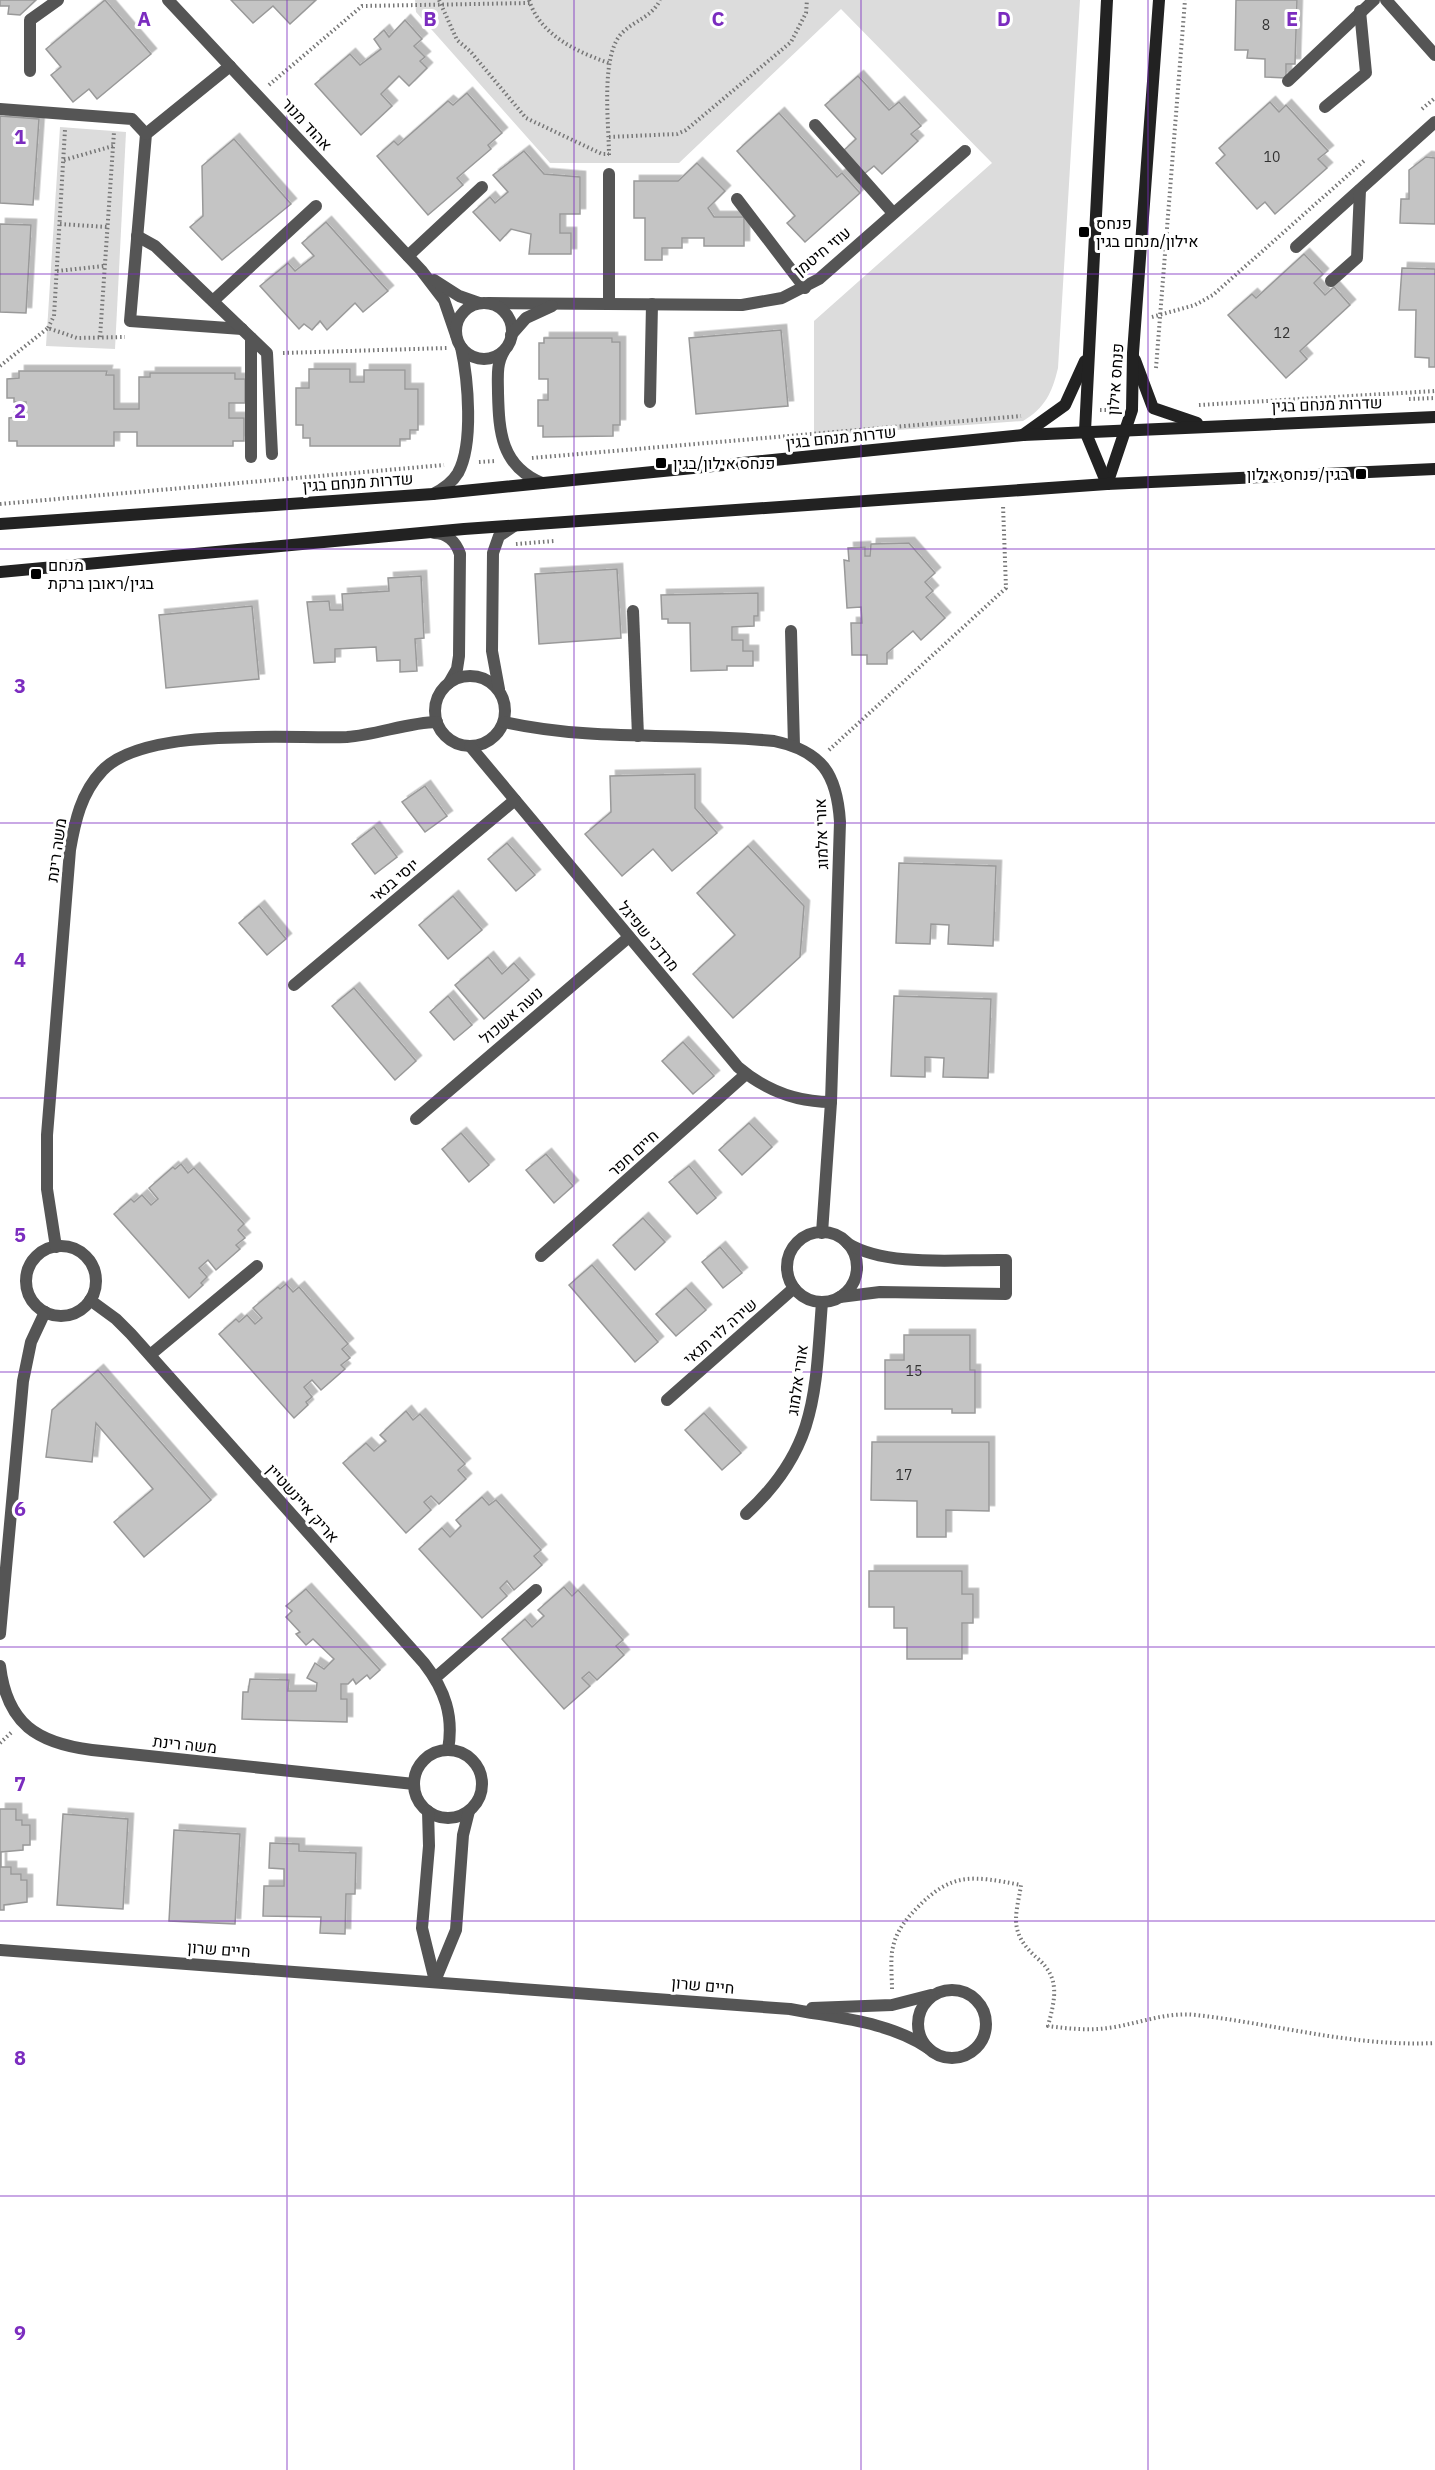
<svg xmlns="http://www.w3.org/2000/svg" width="1435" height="2470" viewBox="0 0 1435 2470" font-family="'IBM Plex Sans',Heebo,sans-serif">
<defs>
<filter id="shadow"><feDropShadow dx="5.5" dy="-5.5" stdDeviation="0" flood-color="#0004"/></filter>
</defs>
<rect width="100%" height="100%" fill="#fff"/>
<g fill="#dcdcdc">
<path d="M 415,0 L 1080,0 L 1058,368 C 1052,393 1045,408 1023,421 L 814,436 L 814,321 L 992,163 L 841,9 L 679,163 L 550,163 L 416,12 Z"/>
<polygon points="60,127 126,132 115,349 46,346"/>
</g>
<g fill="#c4c4c4" stroke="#999" stroke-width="1.5" filter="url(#shadow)">
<polygon points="0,0 36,0 20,15 8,14 9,6 0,6"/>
<polygon points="105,0 151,54 97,99 89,89 73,102 51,75 61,67 46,49"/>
<polygon points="231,0 316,0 290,24 273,6 253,23"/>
<polygon points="1236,0 1297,0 1295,64 1286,64 1286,78 1265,77 1265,59 1247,58 1248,50 1235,50"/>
<polygon points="405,20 422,39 414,46 425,57 420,61 427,68 409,86 399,76 381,94 392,106 361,135 315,84 350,54 360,65 381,49 374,39 384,30 389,37"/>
<polygon points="858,76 889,110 899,102 921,126 911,134 918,141 882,174 874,166 864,174 843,151 856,139 825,105"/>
<polygon points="467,93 502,133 488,145 491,149 457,178 463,185 428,215 377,156 394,141 398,145 448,101 453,105"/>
<polygon points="1270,102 1279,112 1286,105 1328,151 1318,159 1327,168 1275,214 1265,202 1257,209 1216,163 1225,155 1219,148"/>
<polygon points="779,113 837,177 842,173 860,193 805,242 787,223 795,216 737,151"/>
<polygon points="0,116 39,119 33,205 0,203"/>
<polygon points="234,139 291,204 222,260 190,227 203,216 202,166"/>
<polygon points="524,151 544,174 580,177 580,214 560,214 560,233 571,233 571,254 529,254 531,234 511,229 500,241 473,212 490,197 495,203 508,192 493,175"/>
<polygon points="1426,157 1435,158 1435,224 1400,223 1401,199 1409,199 1409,170"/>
<polygon points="697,163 725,191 708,208 714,217 744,217 744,246 704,246 704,238 682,238 682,248 662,248 662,260 645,260 645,218 634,218 634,181 678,181"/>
<polygon points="326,222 388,291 363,312 355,303 327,330 320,321 312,330 304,324 299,329 260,286 288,263 295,271 314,256 302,243"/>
<polygon points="0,224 31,225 26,313 0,312"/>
<polygon points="1304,254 1323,274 1314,283 1325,295 1334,287 1350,305 1300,351 1307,359 1286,378 1228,315 1252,294 1256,298"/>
<polygon points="1402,268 1435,269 1435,367 1429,367 1429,358 1415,357 1416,310 1399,310"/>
<polygon points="781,330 788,406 696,414 689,338"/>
<polygon points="544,338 612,338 612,342 620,342 620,425 613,425 613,436 543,437 543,426 538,426 538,400 548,400 548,379 539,379 539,343 544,343"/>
<polygon points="309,369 350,369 350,382 364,382 364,370 405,370 405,389 418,389 418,430 410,430 410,439 400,439 400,446 310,446 310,438 303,438 303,425 296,425 296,388 309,388"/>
<polygon points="19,371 107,371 106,375 114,375 114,409 139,409 139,377 150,377 150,373 235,373 235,379 245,379 245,403 229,403 229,418 244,418 244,441 233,441 233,446 137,446 137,432 114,432 114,446 17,446 17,441 9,441 9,418 26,416 26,402 14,402 14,398 7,398 7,379 19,378"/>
<polygon points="909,543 935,573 925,582 933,591 926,597 945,618 921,640 913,631 887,653 887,664 867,664 867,655 852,655 851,623 862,623 861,607 847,608 844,560 849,561 848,548 865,547 865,556 870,556 871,544"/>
<polygon points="617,569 621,638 539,644 535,574"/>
<polygon points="421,576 424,638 415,639 417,671 400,672 400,660 377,661 376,647 335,649 335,662 314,663 307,602 329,601 330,610 343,610 342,594 389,591 388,578"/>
<polygon points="758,593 758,616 754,616 754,626 732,627 732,640 743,640 743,651 753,651 753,666 727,666 727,670 691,671 690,623 668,623 668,619 662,619 661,595"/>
<polygon points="252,606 259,679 166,688 159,615"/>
<polygon points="695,774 695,808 717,833 672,871 653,849 622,876 585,834 611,812 610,776"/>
<polygon points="425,786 447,816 425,832 402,802"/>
<polygon points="374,827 397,857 375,874 352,844"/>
<polygon points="507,843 535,875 516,891 488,859"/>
<polygon points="748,846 804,906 800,957 733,1018 693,974 735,935 697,893"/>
<polygon points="899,863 996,866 993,946 948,944 949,925 931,924 930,944 896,943"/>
<polygon points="453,896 482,930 448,959 419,925"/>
<polygon points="259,906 286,939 267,955 239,923"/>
<polygon points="488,957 502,974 514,963 529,980 484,1019 455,985"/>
<polygon points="354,988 416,1061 395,1080 332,1006"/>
<polygon points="448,996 472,1025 454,1040 430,1012"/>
<polygon points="894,996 991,999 988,1078 943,1077 944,1058 925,1057 925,1077 891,1076"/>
<polygon points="683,1042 714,1076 693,1094 662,1061"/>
<polygon points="749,1123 772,1147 742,1175 719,1150"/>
<polygon points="461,1133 489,1165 469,1182 442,1149"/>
<polygon points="546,1154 573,1186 554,1203 526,1170"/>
<polygon points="181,1164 188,1173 194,1168 244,1224 238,1230 245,1238 236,1245 240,1249 216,1270 208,1260 199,1268 207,1277 201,1283 203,1285 189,1298 114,1214 131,1199 134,1202 142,1195 151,1205 158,1199 149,1188 173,1167 175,1169"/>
<polygon points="689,1166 716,1198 697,1214 669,1182"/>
<polygon points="643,1218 665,1242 635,1270 613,1245"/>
<polygon points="720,1247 742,1273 723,1288 702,1262"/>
<polygon points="592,1265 658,1342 635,1362 569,1285"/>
<polygon points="286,1284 293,1292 299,1287 348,1344 342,1349 350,1358 341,1365 345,1369 321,1390 312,1380 304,1387 312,1397 306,1402 308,1405 294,1418 219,1334 236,1319 239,1322 247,1315 255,1324 262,1318 253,1308 278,1287 280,1289"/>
<polygon points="686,1288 706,1310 676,1336 656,1314"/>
<polygon points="904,1335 970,1335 970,1370 975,1370 975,1413 952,1413 952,1409 885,1409 885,1360 904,1360"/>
<polygon points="98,1370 211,1500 144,1557 114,1522 153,1489 96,1423 92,1462 46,1457 52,1410"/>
<polygon points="406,1411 413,1420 420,1414 465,1464 458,1470 466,1479 439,1504 431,1496 424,1502 431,1510 406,1533 343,1463 366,1443 374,1451 386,1441 380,1435"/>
<polygon points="704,1413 741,1453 722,1470 685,1430"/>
<polygon points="872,1442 989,1442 989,1511 946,1510 946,1537 917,1537 917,1501 871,1500"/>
<polygon points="482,1497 489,1505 496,1500 541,1550 534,1556 542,1565 514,1590 507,1581 500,1588 507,1596 482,1618 419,1549 442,1528 450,1537 461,1526 456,1520"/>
<polygon points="869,1571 962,1571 962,1594 973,1594 973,1623 962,1623 962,1659 907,1659 907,1628 894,1628 894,1607 869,1607"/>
<polygon points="564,1587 572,1596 578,1590 623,1640 616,1646 624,1655 597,1680 589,1672 582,1678 590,1686 564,1709 502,1639 525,1619 532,1627 544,1616 538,1610"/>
<polygon points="306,1589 380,1670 370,1679 367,1675 356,1684 353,1679 348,1684 341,1684 341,1699 347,1699 347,1722 242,1719 243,1692 248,1692 250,1679 289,1680 288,1691 316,1691 317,1683 307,1678 315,1663 324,1669 334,1659 313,1639 306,1645 296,1634 300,1632 286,1617 292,1611 286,1606"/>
<polygon points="0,1809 16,1809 16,1820 22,1820 22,1825 30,1825 30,1845 23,1845 23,1850 1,1852 1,1867 11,1867 11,1874 21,1874 21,1880 27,1880 27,1902 4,1905 4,1910 0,1910"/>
<polygon points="63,1814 128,1819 123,1909 57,1905"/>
<polygon points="174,1830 240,1834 235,1924 169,1921"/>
<polygon points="270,1843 299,1844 299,1851 356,1853 355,1894 346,1894 345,1934 320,1933 321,1917 263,1916 264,1886 284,1886 284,1869 269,1868"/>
</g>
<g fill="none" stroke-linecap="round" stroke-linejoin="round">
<g stroke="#777" stroke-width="4" stroke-dasharray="1.5 3" stroke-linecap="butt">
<polyline points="439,0 457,40 470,51 526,118 602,154 609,154"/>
<path d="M 529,0 C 540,35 577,52 609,63"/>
<polyline points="269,85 362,6 530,3"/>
<polyline points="1422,109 1435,98"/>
<polyline points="609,137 677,134 686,130 791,42 806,13 807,0"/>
<path d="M 609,155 C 609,125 600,55 622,33 C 635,20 652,17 660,0"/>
<polyline points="64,160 113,146"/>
<polyline points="60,224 107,227"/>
<polyline points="57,271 104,266"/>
<polyline points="1152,317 1195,305 1213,295 1365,160"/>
<polyline points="48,328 54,316 65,130"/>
<polyline points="100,337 114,132"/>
<polyline points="283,353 447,348"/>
<polyline points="0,366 48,328 77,338 125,337"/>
<polyline points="1156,368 1185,0"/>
<polyline points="1409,399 1435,398"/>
<polyline points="1199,405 1435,391"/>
<polyline points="1100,410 1117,410"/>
<polyline points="532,458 1021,416"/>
<polyline points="479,462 495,461"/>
<polyline points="0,504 444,465"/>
<polyline points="516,544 554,541"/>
<polyline points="829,750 1006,588 1003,505"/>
<polyline points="0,1743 13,1731"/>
<path d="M 892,1989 C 892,1976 890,1959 893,1947 C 896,1932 906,1919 916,1909 C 952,1871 973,1876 1021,1885 C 1019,1900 1013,1918 1018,1932 C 1021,1942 1029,1951 1037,1958 C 1061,1978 1055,1999 1048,2026 C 1071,2029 1092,2031 1115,2027 C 1143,2022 1167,2012 1196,2015 C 1276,2024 1353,2047 1435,2043"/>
</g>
<g stroke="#555" stroke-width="12">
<polyline points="230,66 146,134 130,321 242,329"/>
<polyline points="30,71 30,20 58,0"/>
<polyline points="1288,81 1374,0"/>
<polyline points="1325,107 1366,73 1360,11"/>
<polyline points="0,109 132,119 146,134"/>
<polyline points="815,125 893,213"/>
<polyline points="737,199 805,288"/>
<polyline points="137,236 155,246 267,353 272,454"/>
<polyline points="1296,247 1435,122"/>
<polyline points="408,256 482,187"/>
<polyline points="1331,281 1357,258 1360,190"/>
<polyline points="213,301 316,206"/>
<polyline points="609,303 609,174"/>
<polyline points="251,338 251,457"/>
<polyline points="650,402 652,304"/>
<polyline points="633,611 638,736"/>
<polyline points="791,631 794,746"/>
<polyline points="150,1355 257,1266"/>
<polyline points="435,1678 536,1590"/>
</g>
<g stroke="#555" stroke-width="12">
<polyline points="168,0 421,270 444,300 456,335"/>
<polyline points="1386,0 1435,55"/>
<polyline points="434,280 459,296 479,303"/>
<polyline points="488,303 742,305 782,298 819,279 965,151"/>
<circle cx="484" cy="331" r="28"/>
<polyline points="511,335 526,318 552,306"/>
<path d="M 504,351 C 496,364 498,378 498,393 C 499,432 501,466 542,483"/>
<path d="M 433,494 C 443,489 452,483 458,473 C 474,444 468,379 461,347"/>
<path d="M 434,533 C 447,533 456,542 460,554 L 459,656 L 457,669 L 449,683"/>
<circle cx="470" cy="711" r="35"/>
<polyline points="499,689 492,651 493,553 499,536 514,526"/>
<path d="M 504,722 C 593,742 683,732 774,741 C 822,751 837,774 840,822 L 831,1102 L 822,1233"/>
<path d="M 470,746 L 738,1067 C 765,1090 795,1102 831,1102"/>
<polyline points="294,985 515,800"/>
<polyline points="416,1119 629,937"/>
<circle cx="822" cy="1267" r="35"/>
<circle cx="61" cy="1281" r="35"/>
<path d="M 56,1247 L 47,1189 L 47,1135 L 70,850 C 75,821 81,793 102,771 C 143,726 287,739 347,737 C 376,735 410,722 437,722"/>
<polyline points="541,1256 746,1074"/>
<path d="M 840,1297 L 880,1292 L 1006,1294 L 1006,1260 C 960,1259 887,1268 847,1243"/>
<path d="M 90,1300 L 116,1319 L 131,1334 L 424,1663 C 445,1690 454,1716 448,1750"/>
<polyline points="667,1400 794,1288"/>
<path d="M 746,1514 C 818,1448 815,1392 822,1302"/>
<polyline points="0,1634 23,1381 31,1342 45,1312"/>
<path d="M 0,1666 C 7,1724 37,1743 92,1750 L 414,1784"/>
<circle cx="448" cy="1784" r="34"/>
<polyline points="428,1811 429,1846 422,1928 435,1981"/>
<path d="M 0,1950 L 790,2009 C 836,2018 888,2021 928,2048"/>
<polyline points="435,1981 456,1930 463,1835 469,1811"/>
<circle cx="952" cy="2024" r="34"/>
<polyline points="812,2008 892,2005 931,1995"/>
</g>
<g stroke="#222" stroke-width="12">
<polyline points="1135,360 1153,408 1197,423"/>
<polyline points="1023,435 1065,405 1085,361"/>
<polyline points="1107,484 1132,410 1133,353 1159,0"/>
<polyline points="1107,484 1085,431 1107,0"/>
<polyline points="0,524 433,494 1023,435 1435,417"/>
<polyline points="0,572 464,529 1107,484 1435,469"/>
</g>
</g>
<path fill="none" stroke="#7b2cbf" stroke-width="1.5" stroke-opacity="0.55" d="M 287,0 L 287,2470M 574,0 L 574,2470M 861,0 L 861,2470M 1148,0 L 1148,2470M 0,274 L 1435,274M 0,549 L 1435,549M 0,823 L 1435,823M 0,1098 L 1435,1098M 0,1372 L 1435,1372M 0,1647 L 1435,1647M 0,1921 L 1435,1921M 0,2196 L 1435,2196"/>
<g fill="#000" stroke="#fff" stroke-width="2">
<rect x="1078" y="226" width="12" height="12" rx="3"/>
<rect x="655" y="457" width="12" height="12" rx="3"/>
<rect x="1355" y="468" width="12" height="12" rx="3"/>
<rect x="30" y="568" width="12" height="12" rx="3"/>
</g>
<g text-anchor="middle" stroke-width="6" stroke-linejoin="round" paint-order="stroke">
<g font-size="14" fill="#313131">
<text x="1266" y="30">8</text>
<text x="1272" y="162">10</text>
<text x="1282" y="338">12</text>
<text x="914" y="1376">15</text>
<text x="904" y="1480">17</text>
</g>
<g font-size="16" fill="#000" stroke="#fff">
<text transform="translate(307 124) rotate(47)" y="6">אהוד מנור</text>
<text transform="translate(822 251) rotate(-39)" y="6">עוזי חיטמן</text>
<text transform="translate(1115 379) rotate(-86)" y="6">פנחס אילון</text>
<text transform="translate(1327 404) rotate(-2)" y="6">שדרות מנחם בגין</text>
<text transform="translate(841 437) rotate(-6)" y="6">שדרות מנחם בגין</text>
<text transform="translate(358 482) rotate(-4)" y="6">שדרות מנחם בגין</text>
<text transform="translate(821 834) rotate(-92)" y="6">אורי אלמוג</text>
<text transform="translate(56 850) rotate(-82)" y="6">משה רינת</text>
<text transform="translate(394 880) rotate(-40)" y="6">יוסי בנאי</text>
<text transform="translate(649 936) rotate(50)" y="6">מרדכי שפיגל</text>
<text transform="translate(511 1015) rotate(-41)" y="6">נועה אשכול</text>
<text transform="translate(633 1153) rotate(-42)" y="6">חיים חפר</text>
<text transform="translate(720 1331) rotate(-41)" y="6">שירה לוי תנאי</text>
<text transform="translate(797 1380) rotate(-82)" y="6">אורי אלמוג</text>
<text transform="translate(303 1503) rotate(48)" y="6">אריק איינשטיין</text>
<text transform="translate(185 1744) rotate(6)" y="6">משה רינת</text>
<text transform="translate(219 1949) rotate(4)" y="6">חיים שרון</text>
<text transform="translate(703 1985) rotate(5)" y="6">חיים שרון</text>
</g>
<g font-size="16" fill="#000" stroke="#fff" text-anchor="start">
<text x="1096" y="229">פנחס<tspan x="1096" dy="18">אילון/מנחם בגין</tspan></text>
<text x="673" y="469">פנחס אילון/בגין</text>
<text x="1349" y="480" text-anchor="end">בגין/פנחס אילון</text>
<text x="48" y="571">מנחם<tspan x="48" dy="18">בגין/ראובן ברקת</tspan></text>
</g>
</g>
<g font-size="20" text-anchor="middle" font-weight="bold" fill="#7b2cbf" stroke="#fff" stroke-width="6" stroke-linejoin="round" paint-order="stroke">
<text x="144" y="26">A</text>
<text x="430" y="26">B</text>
<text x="718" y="26">C</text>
<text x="1004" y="26">D</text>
<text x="1292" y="26">E</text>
<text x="20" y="144">1</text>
<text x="20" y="418">2</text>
<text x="20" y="693">3</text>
<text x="20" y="967">4</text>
<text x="20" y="1242">5</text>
<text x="20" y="1516">6</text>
<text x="20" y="1791">7</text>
<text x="20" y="2065">8</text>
<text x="20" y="2340">9</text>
</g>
</svg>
